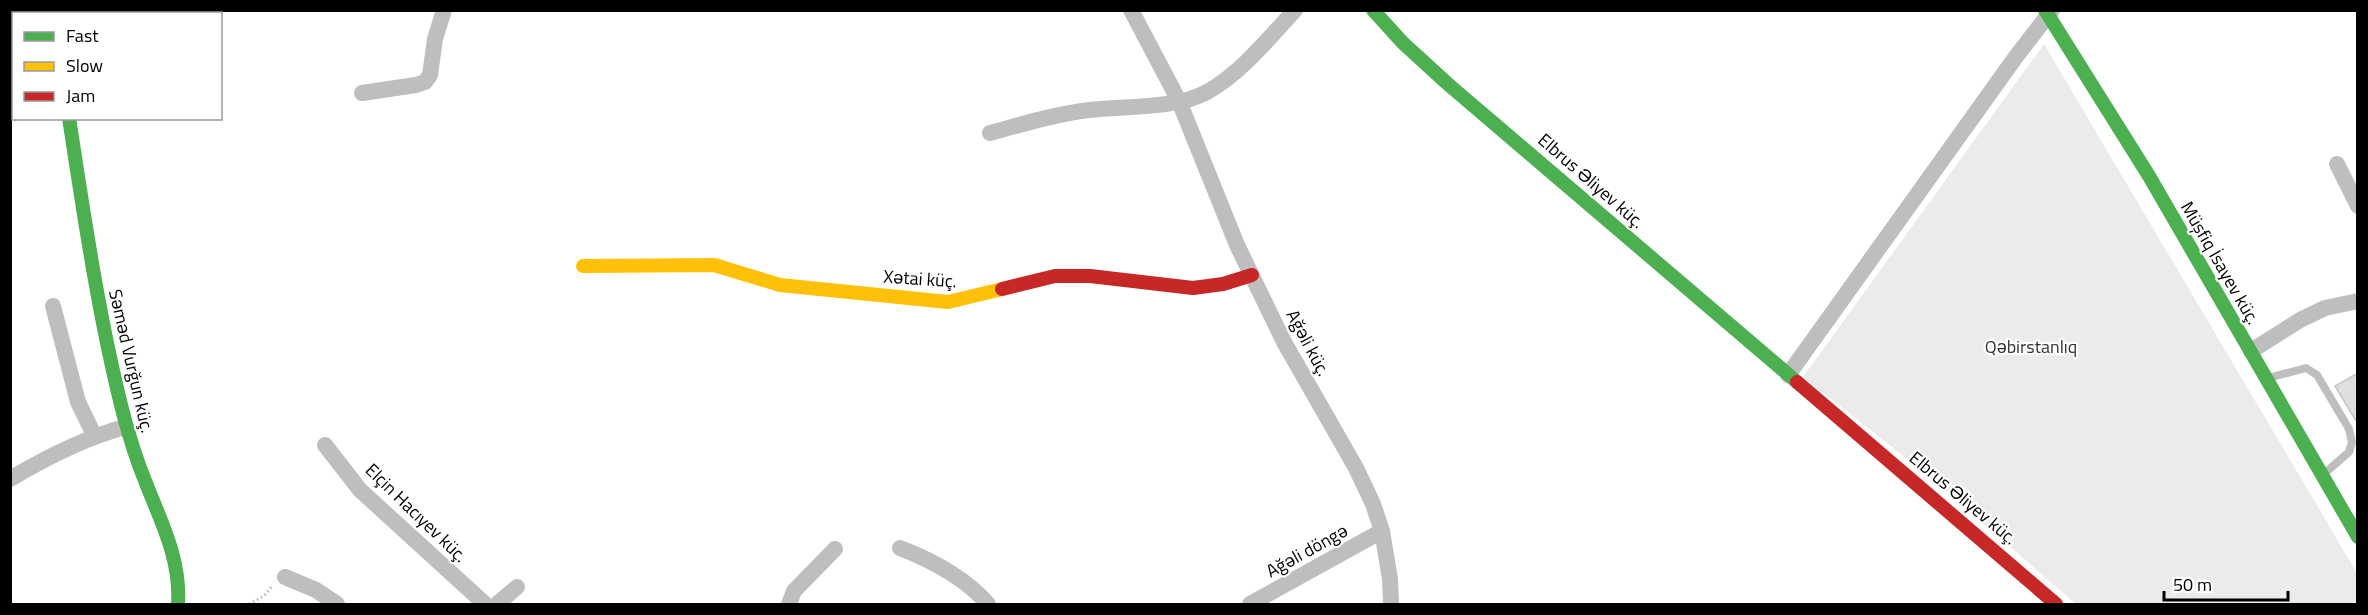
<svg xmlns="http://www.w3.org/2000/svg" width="2368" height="615" viewBox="0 0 2368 615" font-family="'Titillium Web',sans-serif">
<rect width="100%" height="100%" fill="#fff"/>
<polygon fill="#ebebeb" points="2044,44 2357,573 2357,604 2076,604 1924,472 1803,377"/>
<polygon fill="#dfdfdf" stroke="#c6c6c6" stroke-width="1.5" points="2358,373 2358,424 2335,386"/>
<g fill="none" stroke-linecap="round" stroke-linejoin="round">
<g stroke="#b9b9b9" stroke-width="3" stroke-dasharray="1.5 3" stroke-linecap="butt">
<polyline points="10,121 25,118"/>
<polyline points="249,604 264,596 273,585"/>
</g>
<polyline stroke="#bebebe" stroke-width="8" points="2268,378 2306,368 2317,375 2349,429 2352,442 2349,452 2325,473"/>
<g stroke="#bebebe" stroke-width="16">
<polyline points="1131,10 1179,101 1237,245 1284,342 1356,468 1373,504 1382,531 1390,579 1391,604"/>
<polyline points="362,93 416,85 425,82 430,75 435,39 444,10"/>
<path d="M 990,133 C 1023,124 1056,114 1089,110 C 1125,106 1176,109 1207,92 C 1241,73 1268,39 1295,10"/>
<polyline points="2337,164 2358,206"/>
<polyline points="53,306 78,402 94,435"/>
<polyline points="2251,351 2300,320 2325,308 2358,301"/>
<polyline points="1788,375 2015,58 2052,10"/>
<polyline points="325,445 360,490 485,604"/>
<path d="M 10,479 C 47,457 84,438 125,427"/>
<path d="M 900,548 C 931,560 966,579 988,604"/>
<polyline points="285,577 316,590 337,604"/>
<polyline points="497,604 517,587"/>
<polyline points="789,604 794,591 835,549"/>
<polyline points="1250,604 1382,531"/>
</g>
<g stroke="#4caf50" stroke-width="14">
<polyline points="1373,10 1403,43 1449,85 1797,382"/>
<polyline points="2045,10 2149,176 2358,537"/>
<path d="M 69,118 C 84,215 98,313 122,409 C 128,432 135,456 144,478 C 160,520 181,558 178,604"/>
</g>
<g stroke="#ffc107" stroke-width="14">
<polyline points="52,10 53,14"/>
<polyline points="583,266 714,265 780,285 948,302 1002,289"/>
</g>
<g stroke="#c62828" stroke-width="14">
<polyline points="1002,289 1055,276 1090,276 1193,288 1223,284 1252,275"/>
<polyline points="1797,382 2056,604"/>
</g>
</g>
<g text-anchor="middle" stroke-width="4.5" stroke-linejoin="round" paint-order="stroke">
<g font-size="18" fill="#000" stroke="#fff">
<text transform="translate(1591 181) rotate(41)" y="6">Elbrus Əliyev küç.</text>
<text transform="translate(2220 263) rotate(60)" y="6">Müşfiq İsayev küç.</text>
<text transform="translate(920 279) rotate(4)" y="6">Xətai küç.</text>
<text transform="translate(1308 343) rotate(62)" y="6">Ağəli küç.</text>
<text transform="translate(131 361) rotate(77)" y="6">Səməd Vurğun küç.</text>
<text transform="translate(1963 498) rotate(40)" y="6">Elbrus Əliyev küç.</text>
<text transform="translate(416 513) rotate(44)" y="6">Elçin Hacıyev küç.</text>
<text transform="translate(1307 551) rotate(-29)" y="6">Ağəli döngə</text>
</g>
<g font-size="18" fill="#323232" stroke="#fff">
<text x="2031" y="353">Qəbirstanlıq</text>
</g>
</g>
<rect width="2368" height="615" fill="none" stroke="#000000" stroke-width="24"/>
<rect x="12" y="12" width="210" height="108" fill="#ffffff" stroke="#999999" stroke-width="1.5"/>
<rect x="24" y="32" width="30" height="9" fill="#4caf50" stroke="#999999" stroke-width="1.5"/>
<text x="66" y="42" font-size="18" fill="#000000">Fast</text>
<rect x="24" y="62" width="30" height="9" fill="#ffc107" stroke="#999999" stroke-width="1.5"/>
<text x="66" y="72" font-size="18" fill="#000000">Slow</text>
<rect x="24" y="92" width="30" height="9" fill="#c62828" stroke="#999999" stroke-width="1.5"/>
<text x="66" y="102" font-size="18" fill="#000000">Jam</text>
<path d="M2164 591v9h124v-9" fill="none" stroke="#000000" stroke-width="3"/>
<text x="2173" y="591" font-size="18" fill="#000000" stroke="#ffffff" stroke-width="4.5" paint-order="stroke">50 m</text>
</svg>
